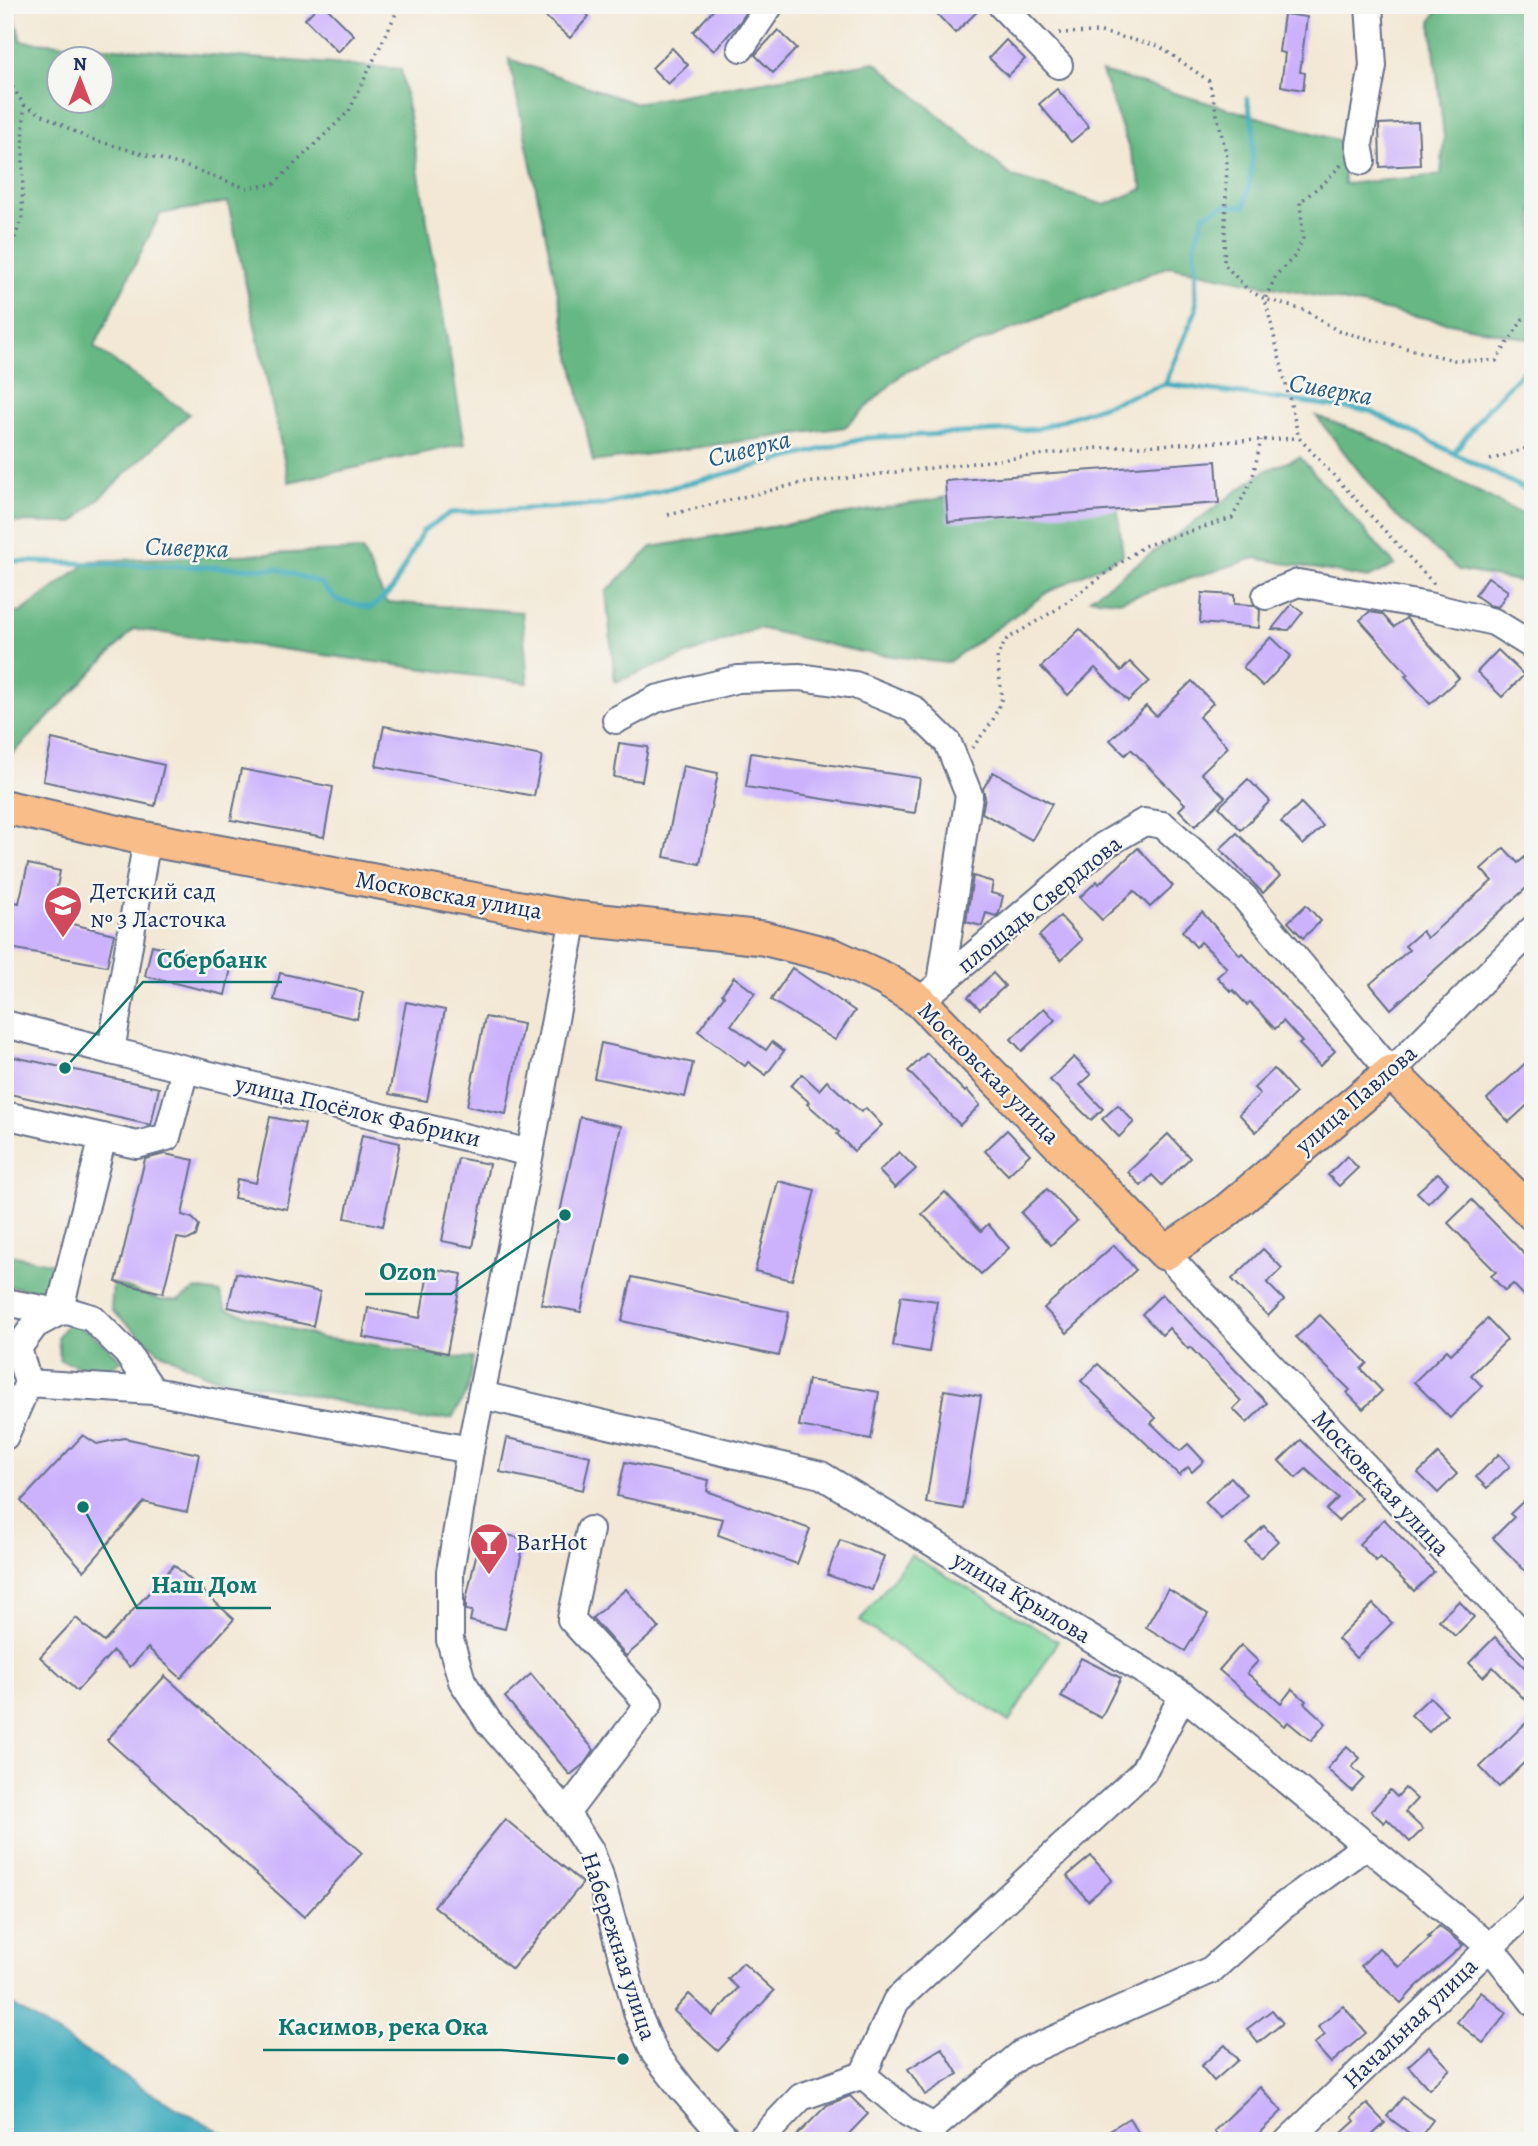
<svg xmlns="http://www.w3.org/2000/svg" width="1538" height="2146" viewBox="0 0 1538 2146" font-family="Alegreya,serif">
<rect width="100%" height="100%" fill="#f6f6f2"/>
<filter id="ink" filterUnits="userSpaceOnUse"><feTurbulence type="fractalNoise" baseFrequency=".0143" numOctaves="2"/><feDisplacementMap in="SourceGraphic" scale="14" xChannelSelector="R" yChannelSelector="G"/><feConvolveMatrix kernelMatrix="1 2 1 2 8 2 1 2 1" color-interpolation-filters="sRGB"/></filter>
<filter id="wash" filterUnits="userSpaceOnUse"><feTurbulence type="fractalNoise" baseFrequency=".00686" numOctaves="4" result="noise"/><feDisplacementMap in="SourceGraphic" scale="28" xChannelSelector="R" yChannelSelector="G"/><feGaussianBlur stdDeviation="1.57" result="paint"/><feColorMatrix in="noise" values="0 0 0 0 0 0 0 0 0 0 0 0 0 0 0 0 0 1.4 0 .05"/><feComposite in="paint" operator="in"/></filter>
<g filter="url(#wash)">
<rect width="100%" height="100%" fill="#f3e8d5"/>
<polygon fill="#7ed69b" stroke="#4c827c" stroke-width="2" points="911,1555 1058,1641 1009,1722 860,1621"/>
<g fill="#66b783" stroke="#407370" stroke-width="2" fill-rule="evenodd">
<path d="M 5,5 L 12,5 L 21,41 L 401,69 L 465,444 L 289,482 L 228,202 L 160,214 L 94,347 L 189,414 L 73,523 L 5,522 ZM 60,60 L 102,60 L 102,102 L 60,102 Z"/>
<polygon points="1440,5 1533,5 1533,340 1169,266 903,373 845,427 593,462 509,59 634,103 875,62 1013,177 1105,205 1143,189 1102,72 1344,142 1344,184 1441,175 1444,137 1431,22"/>
<polygon points="1316,416 1365,434 1520,513 1533,514 1533,592 1523,582 1459,570 1390,511"/>
<polygon points="1300,457 1395,565 1368,578 1255,558 1119,601 1090,598 1265,471"/>
<polygon points="1025,484 1117,504 1123,555 1048,592 947,663 861,652 758,628 615,682 606,592 652,547"/>
<polygon points="362,550 386,602 522,612 528,683 134,629 5,762 5,609 20,613 90,561"/>
<polygon points="5,1254 55,1264 49,1294 5,1285"/>
<polygon points="113,1283 160,1300 179,1300 196,1289 220,1293 226,1309 321,1338 358,1342 446,1357 473,1358 468,1390 452,1418 419,1420 305,1394 208,1376 158,1351 111,1310"/>
<path d="M 68,1323 L 90,1332 L 122,1360 C 101,1376 83,1368 60,1360 L 58,1336 Z"/>
</g>
<polygon fill="#3eabbd" stroke="#2c6d8e" stroke-width="2" points="5,2000 141,2087 237,2141 5,2141"/>
<g fill="none" stroke-linecap="round" stroke-linejoin="round">
<g stroke="#3eabbd" stroke-width="5">
<polyline points="1165,384 1196,310 1195,243 1204,215 1225,205 1245,206 1251,175 1254,129 1247,99"/>
<polyline points="1454,453 1487,409 1533,360"/>
<polyline points="5,561 278,569 320,583 337,600 371,608 392,590 423,531 450,513 603,505 866,438 1037,429 1165,384 1370,411 1533,493"/>
</g>
</g>
<g id="blocks">
<g fill="#ccb2fd">
<polygon points="319,5 324,5 354,35 338,52 305,19"/>
<polygon points="532,5 576,5 589,16 570,38"/>
<polygon points="718,5 751,5 740,22 714,51 693,32"/>
<polygon points="945,5 984,5 955,33 936,13"/>
<polygon points="1284,14 1307,17 1300,72 1305,73 1303,90 1281,86 1285,53 1279,52"/>
<polygon points="778,30 797,48 773,73 755,55"/>
<polygon points="1006,40 1025,59 1008,76 989,58"/>
<polygon points="672,48 688,65 668,84 652,68"/>
<polygon points="1057,89 1089,127 1071,142 1039,104"/>
<polygon points="1418,122 1420,165 1380,167 1379,124"/>
<polygon points="1216,461 1219,503 948,522 945,481"/>
<polygon points="1488,577 1508,591 1498,607 1489,605 1475,595"/>
<polygon points="1202,593 1234,595 1234,604 1254,605 1260,610 1259,628 1200,623"/>
<polygon points="1292,604 1303,612 1289,630 1272,629"/>
<polygon points="1369,612 1382,614 1394,627 1406,618 1459,678 1430,704 1405,676 1408,674 1360,620"/>
<polygon points="1080,629 1121,671 1130,662 1149,681 1128,701 1095,668 1068,695 1041,667"/>
<polygon points="1271,637 1291,656 1263,686 1243,667"/>
<polygon points="1498,650 1524,675 1502,697 1477,672"/>
<polygon points="1192,681 1213,703 1199,717 1228,747 1201,773 1225,797 1195,826 1179,810 1185,804 1131,749 1125,755 1110,740 1146,706 1156,716"/>
<polygon points="384,726 542,756 534,796 376,766"/>
<polygon points="52,739 164,765 155,806 43,781"/>
<polygon points="619,743 648,747 642,781 614,777"/>
<polygon points="751,753 920,778 915,813 746,787"/>
<polygon points="683,766 718,773 700,864 664,857"/>
<polygon points="241,769 333,787 324,837 231,820"/>
<polygon points="993,772 1052,804 1032,840 982,813 985,797 983,789"/>
<polygon points="1248,779 1270,801 1241,830 1219,807"/>
<polygon points="1301,803 1323,826 1303,845 1281,822"/>
<polygon points="1237,833 1280,876 1263,893 1220,849"/>
<polygon points="1138,848 1173,886 1150,907 1134,891 1102,920 1080,897 1097,881 1099,884"/>
<polygon points="1504,848 1518,863 1533,850 1533,882 1391,1009 1370,984 1409,950 1405,946 1422,931 1427,938 1492,881 1481,869"/>
<polygon points="28,864 60,871 51,919 114,934 107,966 5,947 5,900 19,903"/>
<polygon points="973,876 993,882 991,893 1003,896 999,913 996,916 986,913 982,926 966,922"/>
<polygon points="1306,905 1321,921 1303,938 1288,922"/>
<polygon points="1202,912 1240,955 1242,953 1335,1051 1320,1066 1299,1044 1302,1042 1283,1021 1275,1029 1250,1002 1247,1005 1233,990 1231,992 1217,977 1227,968 1201,942 1196,947 1182,931"/>
<polygon points="1060,916 1082,940 1061,960 1039,936"/>
<polygon points="152,945 232,964 225,995 145,976"/>
<polygon points="792,968 855,1011 835,1040 771,1000"/>
<polygon points="280,973 363,992 357,1019 274,1000"/>
<polygon points="993,973 1005,986 980,1009 968,997"/>
<polygon points="734,977 755,993 731,1025 766,1050 772,1042 784,1051 766,1075 748,1062 745,1066 698,1031 724,996 722,994"/>
<polygon points="406,1002 445,1010 427,1101 389,1094"/>
<polygon points="1044,1008 1055,1020 1022,1051 1011,1039"/>
<polygon points="485,1017 523,1024 506,1114 467,1106"/>
<polygon points="601,1043 693,1063 685,1097 594,1078"/>
<polygon points="927,1053 965,1092 967,1090 980,1105 960,1125 908,1071"/>
<polygon points="5,1055 159,1088 151,1125 5,1093"/>
<polygon points="1533,1056 1533,1100 1509,1122 1487,1099"/>
<polygon points="1074,1057 1091,1075 1080,1085 1103,1109 1091,1120 1050,1080"/>
<polygon points="1274,1069 1296,1093 1256,1132 1239,1114 1260,1094 1254,1088"/>
<polygon points="802,1074 819,1090 827,1081 861,1112 866,1108 882,1125 854,1151 837,1134 839,1132 807,1104 809,1102 791,1086"/>
<polygon points="1118,1105 1134,1122 1119,1137 1102,1119"/>
<polygon points="270,1117 305,1124 287,1209 234,1198 237,1179 256,1183"/>
<polygon points="580,1117 621,1126 581,1312 541,1304"/>
<polygon points="1007,1130 1030,1154 1008,1175 985,1151"/>
<polygon points="1168,1134 1190,1158 1162,1185 1152,1175 1141,1186 1128,1172"/>
<polygon points="362,1135 400,1143 383,1226 345,1218"/>
<polygon points="899,1152 916,1169 895,1188 879,1171"/>
<polygon points="165,1154 194,1160 182,1215 192,1218 199,1225 196,1236 188,1240 177,1238 163,1293 116,1282 145,1159"/>
<polygon points="1347,1156 1358,1168 1339,1186 1328,1175"/>
<polygon points="458,1158 489,1164 473,1247 442,1241"/>
<polygon points="1438,1173 1448,1183 1428,1203 1417,1192"/>
<polygon points="778,1181 815,1190 792,1280 755,1271"/>
<polygon points="1047,1189 1077,1221 1051,1245 1021,1213"/>
<polygon points="945,1192 981,1231 988,1224 1009,1248 981,1274 922,1214"/>
<polygon points="1472,1200 1533,1263 1533,1305 1513,1284 1505,1291 1491,1276 1496,1272 1448,1223"/>
<polygon points="1114,1245 1136,1270 1067,1333 1044,1308"/>
<polygon points="1263,1249 1282,1268 1267,1283 1284,1300 1268,1316 1232,1279"/>
<polygon points="429,1268 462,1274 447,1353 363,1337 368,1308 420,1318"/>
<polygon points="236,1273 320,1292 313,1326 228,1307"/>
<polygon points="632,1277 789,1312 779,1356 622,1321"/>
<polygon points="1162,1294 1267,1403 1247,1423 1233,1409 1241,1401 1190,1347 1188,1349 1169,1328 1162,1335 1142,1314"/>
<polygon points="901,1296 937,1301 929,1352 893,1346"/>
<polygon points="1320,1315 1367,1363 1361,1369 1382,1391 1363,1409 1347,1393 1350,1390 1296,1337"/>
<polygon points="1487,1319 1507,1340 1471,1375 1482,1386 1450,1418 1414,1382 1447,1350 1451,1354"/>
<polygon points="1098,1364 1156,1418 1151,1423 1180,1451 1188,1444 1204,1461 1192,1472 1188,1467 1179,1475 1081,1381"/>
<polygon points="808,1380 879,1392 871,1439 799,1426"/>
<polygon points="944,1390 981,1396 963,1509 926,1503"/>
<polygon points="83,1435 97,1444 124,1438 199,1454 187,1512 144,1502 84,1571 21,1501"/>
<polygon points="507,1438 590,1456 583,1490 500,1472"/>
<polygon points="1301,1440 1361,1498 1338,1521 1326,1510 1338,1498 1306,1469 1296,1478 1279,1461"/>
<polygon points="1438,1454 1457,1474 1438,1493 1418,1473"/>
<polygon points="1499,1454 1510,1466 1487,1488 1476,1477"/>
<polygon points="625,1462 709,1480 707,1491 810,1529 797,1564 718,1535 723,1519 617,1496"/>
<polygon points="1231,1477 1247,1495 1221,1519 1205,1502"/>
<polygon points="1533,1492 1533,1579 1493,1538 1514,1517 1510,1514"/>
<polygon points="1384,1519 1434,1572 1414,1591 1380,1557 1376,1561 1359,1544"/>
<polygon points="1264,1526 1278,1541 1260,1558 1246,1543"/>
<polygon points="489,1531 525,1539 505,1629 470,1621 472,1611 466,1610 466,1600 480,1538 487,1540"/>
<polygon points="840,1540 884,1556 872,1590 827,1575"/>
<polygon points="174,1565 234,1619 181,1678 148,1648 130,1667 113,1651 77,1691 40,1657 76,1618 104,1642"/>
<polygon points="626,1589 659,1628 626,1656 592,1618"/>
<polygon points="1168,1589 1208,1614 1185,1651 1146,1627"/>
<polygon points="1459,1601 1474,1617 1455,1636 1439,1620"/>
<polygon points="1373,1604 1392,1623 1356,1658 1338,1639"/>
<polygon points="1495,1637 1533,1676 1533,1708 1493,1667 1483,1677 1469,1663"/>
<polygon points="1241,1645 1258,1661 1247,1673 1281,1703 1292,1689 1306,1701 1304,1703 1326,1723 1311,1741 1288,1722 1284,1726 1219,1670"/>
<polygon points="1081,1658 1121,1678 1101,1718 1061,1697"/>
<polygon points="531,1674 594,1750 584,1764 570,1775 505,1697"/>
<polygon points="165,1676 362,1853 304,1917 107,1740"/>
<polygon points="1430,1697 1447,1714 1429,1732 1411,1715"/>
<polygon points="1533,1716 1533,1754 1499,1787 1480,1767"/>
<polygon points="1347,1746 1360,1758 1352,1767 1364,1778 1352,1791 1327,1769"/>
<polygon points="1405,1788 1417,1799 1405,1812 1423,1829 1410,1842 1387,1819 1384,1823 1371,1811 1390,1790 1397,1797"/>
<polygon points="505,1819 583,1883 512,1969 434,1906"/>
<polygon points="1091,1856 1112,1880 1088,1901 1067,1876"/>
<polygon points="1439,1926 1463,1945 1417,1986 1401,2003 1361,1966 1379,1948 1399,1967 1430,1938 1428,1937"/>
<polygon points="743,1963 774,1991 718,2051 674,2011 689,1994 713,2016 738,1988 728,1979"/>
<polygon points="1481,1992 1507,2013 1483,2043 1457,2022"/>
<polygon points="1343,2006 1366,2033 1331,2063 1314,2044 1325,2035 1318,2027"/>
<polygon points="1272,2010 1283,2023 1258,2043 1247,2029"/>
<polygon points="1225,2045 1238,2060 1214,2081 1201,2066"/>
<polygon points="1429,2047 1450,2069 1429,2089 1408,2066"/>
<polygon points="942,2048 958,2074 925,2095 908,2069"/>
<polygon points="1260,2087 1282,2111 1251,2141 1223,2141 1214,2131"/>
<polygon points="850,2096 868,2114 842,2141 791,2141 827,2105"/>
<polygon points="1403,2097 1433,2120 1418,2140 1387,2116"/>
<polygon points="1367,2104 1385,2123 1366,2141 1333,2141 1355,2121 1352,2117"/>
<polygon points="1129,2118 1144,2141 1092,2141"/>
</g>
</g>
</g>
<g filter="url(#ink)">
<use href="#blocks" fill-opacity="0" stroke="#677088" stroke-width="2"/>
<g fill="none" stroke-linecap="round" stroke-linejoin="round">
<defs>
<g id="minor">
<polyline points="1001,5 1059,65"/>
<polyline points="741,48 770,5"/>
<polyline points="1362,161 1359,144 1373,66 1369,5"/>
<polyline points="1266,596 1298,583 1428,606 1494,622 1533,646"/>
<polyline points="616,720 656,699 738,679 800,677 855,685 913,709 948,743 969,795 941,983"/>
<polyline points="147,839 111,1051 530,1153"/>
<polyline points="574,918 530,1153 470,1450 450,1572 450,1640 462,1681 488,1721 566,1813 590,1850 599,1873 638,2015 655,2054 683,2090 728,2141"/>
<polyline points="920,1001 1103,846 1144,822 1163,825 1245,898 1391,1072 1533,929"/>
<polyline points="5,1024 111,1051"/>
<polyline points="5,1115 137,1145 167,1137 185,1070"/>
<polyline points="1165,1253 1533,1645"/>
<polyline points="5,1302 59,1312 103,1137"/>
<polyline points="153,1391 28,1383 18,1348 35,1325 59,1312 68,1311 92,1318 127,1353 153,1391 470,1450"/>
<polyline points="481,1395 821,1475 1183,1695 1489,1946 1533,2002"/>
<polyline points="5,1436 28,1383"/>
<polyline points="1183,1695 1143,1772 896,2001 863,2075 908,2113 934,2127 1021,2054 1211,1970 1283,1906 1367,1845"/>
<polyline points="566,1813 649,1704 571,1619 590,1530"/>
<polyline points="759,2141 801,2097 863,2075"/>
<polyline points="1288,2141 1533,1906"/>
</g>
<polyline id="major" points="5,807 147,839 574,918 763,938 834,956 884,979 920,1001 1165,1253 1224,1213 1391,1072 1533,1214"/>
</defs>
<use href="#minor" stroke="#677088" stroke-width="30"/>
<use href="#major" stroke="#677088" stroke-width="37"/>
<g stroke="#677088" stroke-width="3.5" stroke-dasharray="2 5" stroke-linecap="butt">
<polyline points="1059,33 1101,32 1159,46 1209,81 1227,157 1224,264 1248,290 1265,299 1307,311 1338,331 1454,360 1496,361 1523,319 1533,319"/>
<polyline points="5,75 24,105 22,217 5,266"/>
<polyline points="24,105 87,138 182,165 246,188 274,184 349,111 400,5"/>
<polyline points="1341,165 1326,181 1300,202 1303,238 1295,256 1277,274 1265,299 1299,438 1434,584"/>
<polyline points="1490,460 1533,446"/>
<polyline points="668,515 797,484 1098,448 1299,438"/>
<polyline points="972,748 992,722 1002,698 997,656 1007,639 1054,611 1144,546 1232,518 1252,480 1261,440"/>
</g>
<use href="#minor" stroke="#fff" stroke-width="26"/>
<use href="#major" stroke="#f8bd89" stroke-width="33"/>
</g>
</g>
<defs>
<symbol id="school-pin" viewBox="-11 -11 22 30"><path d="M0 17L-7.5 6A9.5 9.5 0 1 1 7.5 6Z" fill="#d1495b" stroke="#f6f6f2"/><path d="M0-5L7-2L0 1L-7-2ZM-4 1L0 2.5L4 1V4Q0 6-4 4Z" fill="#fff"/></symbol>
<symbol id="bar-pin" viewBox="-11 -11 22 30"><path d="M0 17L-7.5 6A9.5 9.5 0 1 1 7.5 6Z" fill="#d1495b" stroke="#f6f6f2"/><path d="M-6-5H6L.8 .8V4.5H3.5V6h-7V4.5H-.8V.8Z" fill="#fff"/></symbol>
</defs>
<g fill-rule="evenodd">
<use href="#school-pin" x="41" y="883" width="44" height="60"/>
<use href="#bar-pin" x="467" y="1520" width="44" height="60"/>
</g>
<g text-anchor="middle" stroke-width="5" stroke-linejoin="round" paint-order="stroke">
<g font-size="24" fill="#1b2f5e" stroke="#f6f6f2" text-anchor="start">
<text x="90" y="899">Детский сад<tspan x="90" dy="28">№ 3 Ласточка</tspan></text>
<text x="516" y="1550">BarHot</text>
</g>
<g font-size="24" fill="#1b2f5e" stroke="#f6f6f2">
<text transform="translate(449 895) rotate(10)" y="8">Московская улица</text>
<text transform="translate(1039 904) rotate(-39)" y="8">площадь Свердлова</text>
<text transform="translate(989 1073) rotate(45)" y="8">Московская улица</text>
<text transform="translate(1356 1099) rotate(-41)" y="8">улица Павлова</text>
<text transform="translate(358 1111) rotate(13)" y="8">улица Посёлок Фабрики</text>
<text transform="translate(1381 1483) rotate(47)" y="8">Московская улица</text>
<text transform="translate(1022 1597) rotate(31)" y="8">улица Крылова</text>
<text transform="translate(619 1946) rotate(72)" y="8">Набережная улица</text>
<text transform="translate(1410 2023) rotate(-44)" y="8">Начальная улица</text>
</g>
<g font-size="26" font-style="italic" fill="#275a7f" stroke="#f6f6f2">
<text transform="translate(1331 389) rotate(10)" y="9">Сиверка</text>
<text transform="translate(749 448) rotate(-14)" y="9">Сиверка</text>
<text transform="translate(187 547) rotate(2)" y="9">Сиверка</text>
</g>
</g>
<path fill="none" stroke="#0f766e" stroke-width="2.5" d="M65 1068L143 982H282M565 1215L451 1294H365M83 1507L137 1608H271M623 2059L502 2050H263"/>
<g fill="#0f766e" stroke="#f6f6f2" stroke-width="2.5">
<circle cx="65" cy="1068" r="7"/>
<circle cx="565" cy="1215" r="7"/>
<circle cx="83" cy="1507" r="7"/>
<circle cx="623" cy="2059" r="7"/>
</g>
<g font-size="26" text-anchor="middle" font-weight="bold" fill="#0f766e" stroke="#f6f6f2" stroke-width="5" stroke-linejoin="round" paint-order="stroke">
<text x="212" y="968">Сбербанк</text>
<text x="408" y="1280">Ozon</text>
<text x="204" y="1593">Наш Дом</text>
<text x="383" y="2035">Касимов, река Ока</text>
</g>
<rect width="1538" height="2146" fill="none" stroke="#f6f6f2" stroke-width="28"/>
<g transform="translate(80 80)"><circle r="33" fill="#f6f6f2" stroke="#9ea6b7" stroke-width="2"/>
<path d="M0-5L12 26L0 18L-12 26Z" fill="#d1495b"/>
<text y="-10" font-size="19" font-weight="bold" text-anchor="middle" fill="#1b2f5e">N</text>
</g>
</svg>
